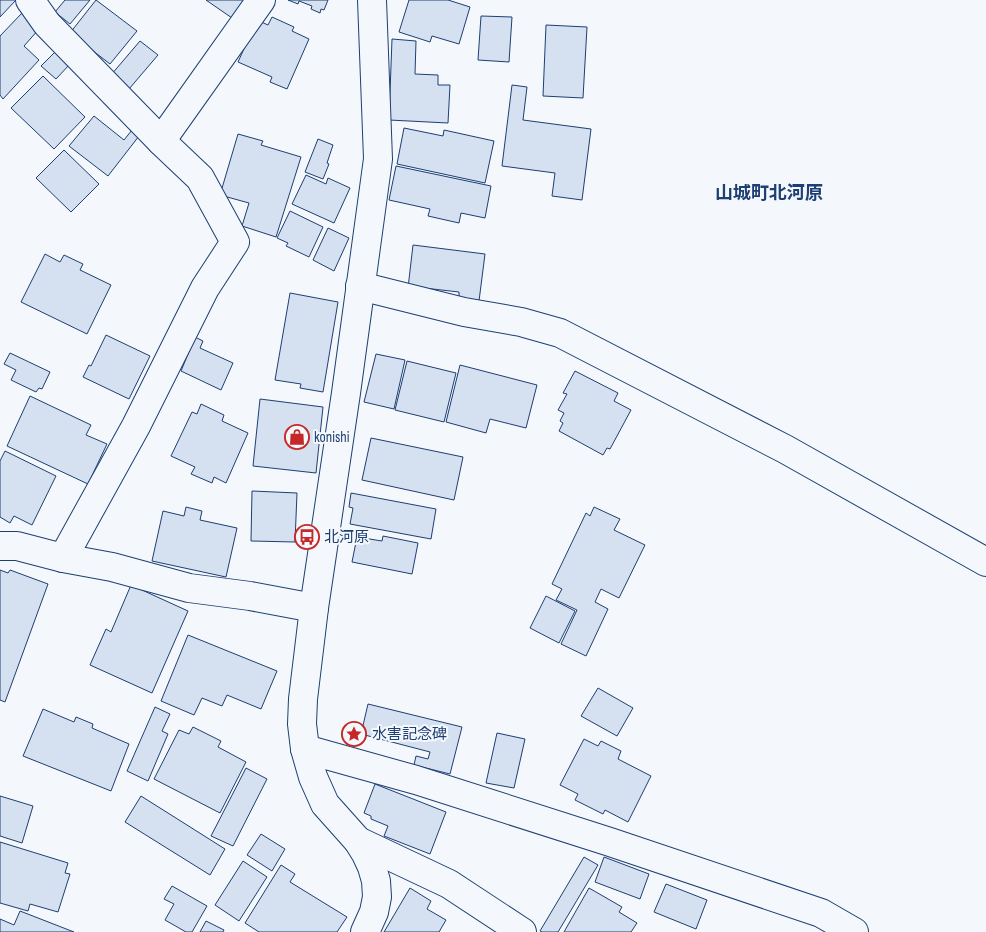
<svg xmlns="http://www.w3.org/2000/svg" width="986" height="932" viewBox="0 0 986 932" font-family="'Sofia Sans Condensed','Noto Sans JP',sans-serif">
<rect width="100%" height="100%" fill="#f4f7fb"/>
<g fill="#d5e0f0" stroke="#1d3f73">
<polygon points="0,0 16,0 0,17"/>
<polygon points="65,0 90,0 70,24 55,12"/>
<polygon points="96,0 137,31 110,64 70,33"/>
<polygon points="206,0 244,0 232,18"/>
<polygon points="288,0 328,0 324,10 321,9 320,13 311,9 312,6 299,1 298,4"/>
<polygon points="409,0 448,0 470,7 459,44 432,36 430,42 399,32"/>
<polygon points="22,13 39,29 24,46 39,60 3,99 0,95 0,36"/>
<polygon points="481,16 512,17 509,62 478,60"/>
<polygon points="272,17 294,27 292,31 309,39 287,89 270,82 272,77 238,62 257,20 268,25"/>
<polygon points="546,25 587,27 583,98 543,96"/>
<polygon points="392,39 416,41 415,74 438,75 438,85 450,85 448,123 389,120"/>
<polygon points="140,41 158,55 129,89 111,75"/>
<polygon points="56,51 70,64 56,79 41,66"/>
<polygon points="43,76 85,117 54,149 11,108"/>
<polygon points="512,85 527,87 523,120 591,129 582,200 552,196 555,173 502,166"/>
<polygon points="94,116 124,140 132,130 139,136 108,176 69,146"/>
<polygon points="404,128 443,136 444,130 494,141 485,183 397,164"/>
<polygon points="238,134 263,141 261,145 301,157 276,237 242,226 249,203 220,195"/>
<polygon points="318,139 333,145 327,163 329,164 323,179 305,172"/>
<polygon points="64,150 99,184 71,212 36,178"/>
<polygon points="396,166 491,186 485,218 461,213 459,223 428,216 430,209 389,200"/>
<polygon points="306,175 326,184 328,178 350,188 334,223 292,204"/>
<polygon points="290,211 323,227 309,257 286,246 288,243 277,238"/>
<polygon points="328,228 349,238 334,271 313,260"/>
<polygon points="413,245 485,254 479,301 459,299 459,292 424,288 408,288"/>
<polygon points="45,254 60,262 64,255 83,264 80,270 111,285 87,334 21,302"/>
<polygon points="290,293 338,302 323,392 300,388 301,384 275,380"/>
<polygon points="106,335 150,356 129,399 83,377 89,365 91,366"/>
<polygon points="195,337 203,341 200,348 233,363 221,390 181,371"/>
<polygon points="10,353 50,372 42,389 39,388 36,392 11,380 16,370 4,364"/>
<polygon points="376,354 405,360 394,409 364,402"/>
<polygon points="407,361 456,373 444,422 395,410"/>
<polygon points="460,365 537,385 526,428 490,419 486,433 446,422"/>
<polygon points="575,371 618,393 614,401 631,410 610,449 607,448 603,455 559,431 563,423 560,421 564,413 558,410 567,394 563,393"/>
<polygon points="30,396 91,425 86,435 107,444 88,484 7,446"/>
<polygon points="260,399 323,407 316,473 253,466"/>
<polygon points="201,404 224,415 222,421 248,433 226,483 214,477 212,483 191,474 195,467 171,456 192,412 197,414"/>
<polygon points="371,438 463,457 454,500 362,480"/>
<polygon points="5,451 56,476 32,525 14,516 10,523 0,517 0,461"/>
<polygon points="252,491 297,493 295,542 251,541"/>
<polygon points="351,493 436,509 431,539 350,524 353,508 349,507"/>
<polygon points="186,507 202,511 200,520 237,528 226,577 152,561 163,511 184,516"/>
<polygon points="594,507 620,519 614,530 645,545 619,598 601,589 595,602 608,609 586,656 561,644 577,610 556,600 562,589 552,584 586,513 590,516"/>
<polygon points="383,536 418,543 412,574 352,562 357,537 382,541"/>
<polygon points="0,570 8,573 10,570 48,584 5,702 0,700"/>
<polygon points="131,585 188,611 152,693 90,665 106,629 111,632"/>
<polygon points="546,596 575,611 559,643 530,628"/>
<polygon points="188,635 277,671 261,709 227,695 222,706 202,698 194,715 161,701"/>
<polygon points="598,688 633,708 617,736 581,716"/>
<polygon points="368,704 462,727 450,774 414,765 416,756 428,759 430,752 361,734"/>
<polygon points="155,707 170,714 162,731 168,734 148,781 127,771"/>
<polygon points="43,709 74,722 76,717 93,724 92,728 129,744 111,791 23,756"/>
<polygon points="193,727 221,741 218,747 246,762 220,813 154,779 179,730 189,734"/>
<polygon points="497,733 525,739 514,788 486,783"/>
<polygon points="584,739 598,746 601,741 621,751 618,759 651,776 628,822 605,810 603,814 575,800 578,794 560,785"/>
<polygon points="246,768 267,779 233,846 211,836"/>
<polygon points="375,784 446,812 430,854 384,836 388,826 371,819 371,816 364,813"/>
<polygon points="0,796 33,806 22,843 0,836"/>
<polygon points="141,796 225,849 210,875 125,822"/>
<polygon points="261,834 285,849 272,871 247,855"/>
<polygon points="0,842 68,863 65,873 70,874 58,912 30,904 28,911 0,903"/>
<polygon points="584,857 598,865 558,932 542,932 540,931"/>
<polygon points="604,857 649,874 640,899 595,882"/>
<polygon points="243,861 267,877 239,921 215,905"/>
<polygon points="281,865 295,874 290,882 347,917 337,932 259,932 245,923"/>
<polygon points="666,884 707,900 696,929 654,912"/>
<polygon points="172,886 207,906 192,932 186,932 165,920 174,904 164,899"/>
<polygon points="410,888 431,901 427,909 446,920 439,932 384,932"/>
<polygon points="589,888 622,907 619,912 637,923 631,932 564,932"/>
<polygon points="20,911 74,932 0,932 0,919 14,925"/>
<polygon points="206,921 224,930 223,932 200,932"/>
</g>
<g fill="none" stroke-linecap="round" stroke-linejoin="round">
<defs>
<g id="minor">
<polyline points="30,0 47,24 161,141 200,178 235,242 205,288 136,426 63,558"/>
<polyline points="161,141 261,0"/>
<polyline points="360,286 464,312 521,322 560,333 785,449 986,562"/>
<polyline points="0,546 17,546 63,558 112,567 189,588 250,596 314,608"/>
<polyline points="305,749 416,780 610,842 821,913 854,932"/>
<polyline points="358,841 449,884 522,932"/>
<polyline points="365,932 374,912 377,897 376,881 372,867 366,854 358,841 325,804 313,777 305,749 302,724 303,699 314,608 346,393 378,159 372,0"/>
</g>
</defs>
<use href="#minor" stroke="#1d3f73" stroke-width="30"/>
<use href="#minor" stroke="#f4f7fb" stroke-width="28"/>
</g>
<defs>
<symbol id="shop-ring" viewBox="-11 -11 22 22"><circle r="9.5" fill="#f4f7fb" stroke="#c62828" stroke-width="1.5"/><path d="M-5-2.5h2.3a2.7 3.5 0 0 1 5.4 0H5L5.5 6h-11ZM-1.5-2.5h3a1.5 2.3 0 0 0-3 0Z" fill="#c62828"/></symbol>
<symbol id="bus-ring" viewBox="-11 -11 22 22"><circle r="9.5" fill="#f4f7fb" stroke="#c62828" stroke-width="1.5"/><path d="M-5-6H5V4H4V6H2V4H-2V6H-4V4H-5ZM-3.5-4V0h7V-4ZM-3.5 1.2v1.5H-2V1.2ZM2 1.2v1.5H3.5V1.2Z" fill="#c62828"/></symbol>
<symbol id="sight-ring" viewBox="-11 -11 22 22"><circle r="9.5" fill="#f4f7fb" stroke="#c62828" stroke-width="1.5"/><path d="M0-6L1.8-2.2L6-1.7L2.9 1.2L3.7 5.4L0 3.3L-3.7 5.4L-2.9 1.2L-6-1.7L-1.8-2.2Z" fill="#c62828"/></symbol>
</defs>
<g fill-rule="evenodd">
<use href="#shop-ring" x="283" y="423" width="28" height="28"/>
<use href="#bus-ring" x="293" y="523" width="28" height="28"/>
<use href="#sight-ring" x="340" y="720" width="28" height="28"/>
</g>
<g text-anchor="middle" stroke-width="4" stroke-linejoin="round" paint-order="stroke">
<g font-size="15" fill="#1d3f73" stroke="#f4f7fb" text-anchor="start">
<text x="314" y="442">konishi</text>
<text x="324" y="542">北河原</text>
<text x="372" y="739">水害記念碑</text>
</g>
<g font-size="18" font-weight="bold" fill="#1d3f73" stroke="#f4f7fb">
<text x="769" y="199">山城町北河原</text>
</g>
</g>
</svg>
